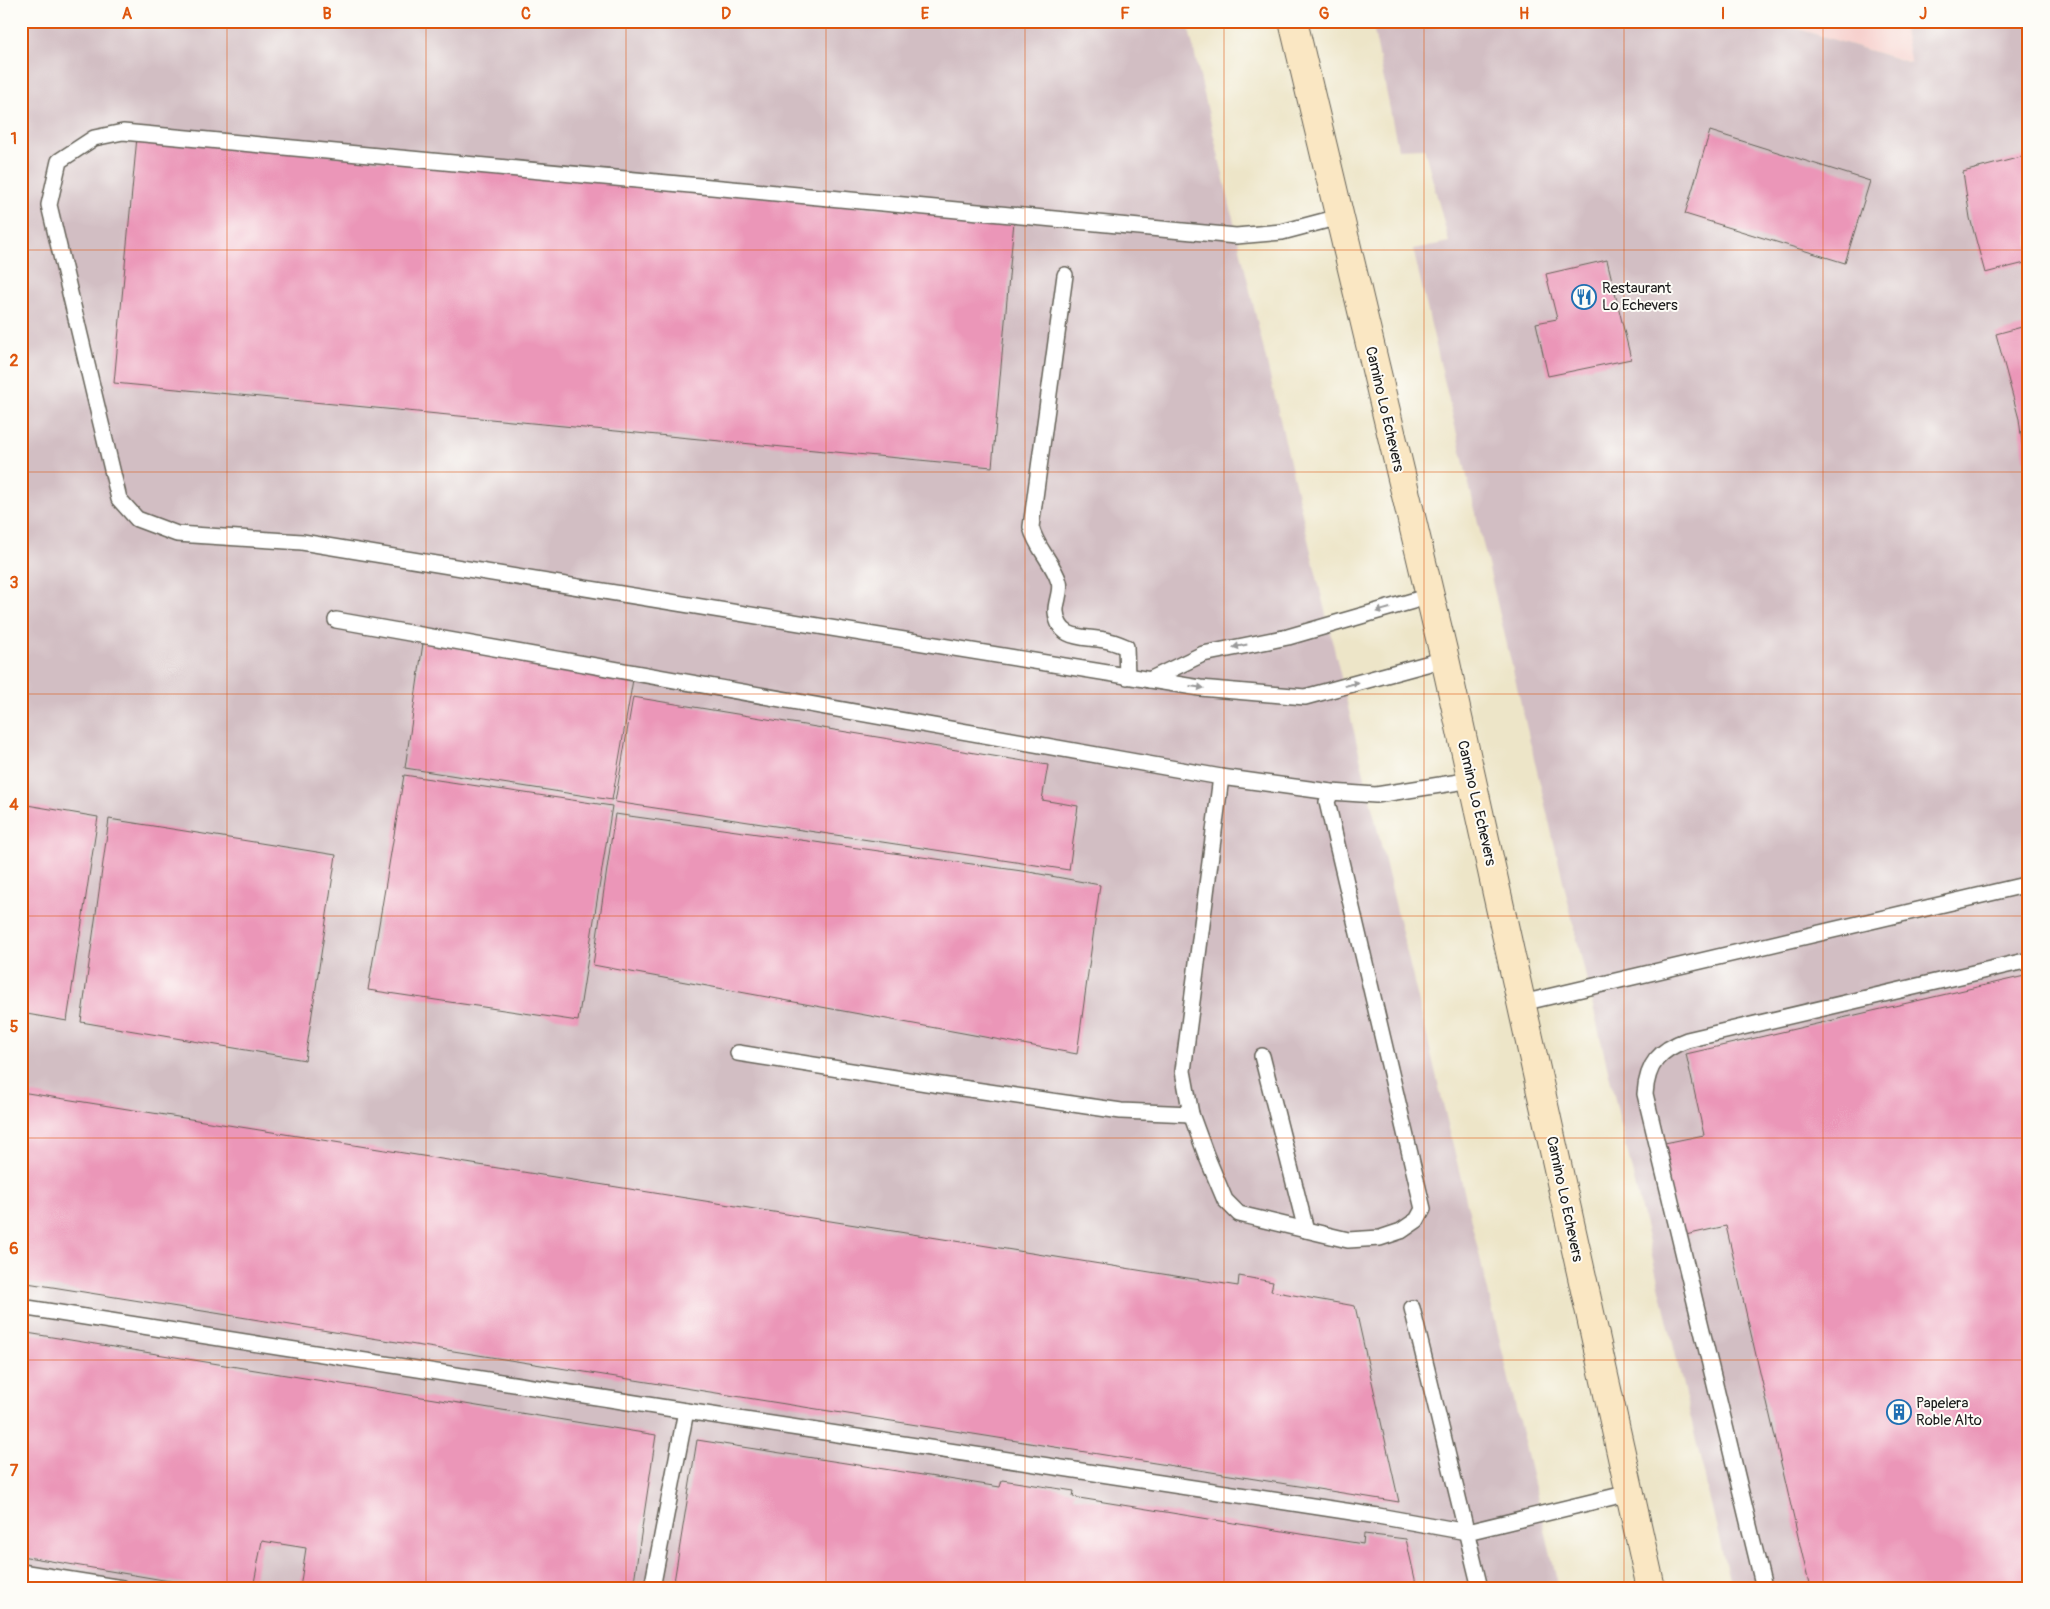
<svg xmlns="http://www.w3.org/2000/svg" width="2050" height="1609" viewBox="0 0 2050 1609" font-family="Pangolin,sans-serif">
<rect width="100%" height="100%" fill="#fdfcf7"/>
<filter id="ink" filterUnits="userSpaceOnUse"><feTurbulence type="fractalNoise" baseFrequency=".02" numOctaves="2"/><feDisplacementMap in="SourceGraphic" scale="10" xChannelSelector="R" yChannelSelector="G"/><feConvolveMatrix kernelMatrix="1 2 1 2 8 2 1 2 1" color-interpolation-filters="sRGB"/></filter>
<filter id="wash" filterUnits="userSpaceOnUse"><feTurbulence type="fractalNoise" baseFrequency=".0096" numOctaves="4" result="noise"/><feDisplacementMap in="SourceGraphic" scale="20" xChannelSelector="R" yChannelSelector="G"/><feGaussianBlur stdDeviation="1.12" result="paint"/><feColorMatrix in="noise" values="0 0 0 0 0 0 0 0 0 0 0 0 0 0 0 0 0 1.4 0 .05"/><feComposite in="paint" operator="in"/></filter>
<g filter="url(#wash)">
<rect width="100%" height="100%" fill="#ede5c8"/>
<polygon fill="#f7d0cd" points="1772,21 1902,21 1912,63"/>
<g fill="#d2bec3">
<polygon points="21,21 1187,21 1311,552 1559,1588 21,1588"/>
<polygon points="1372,21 1772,21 1911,63 1902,21 2029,21 2029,1588 1731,1588 1413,249 1449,242 1424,148 1398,149"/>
</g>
<g id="blocks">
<g fill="#eb96b8">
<polygon points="1710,131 1870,181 1845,263 1685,214"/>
<polygon points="137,137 1014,221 992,467 114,383"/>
<polygon points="2029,155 2029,262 1985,273 1970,218 1963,172"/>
<polygon points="1607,260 1631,359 1548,376 1536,323 1557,319 1546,274"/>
<polygon points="2029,325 2029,470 2028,470 2024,458 2019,419 1996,334"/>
<polygon points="423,643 634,674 612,800 405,768"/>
<polygon points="633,697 1048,765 1042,800 1078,806 1069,870 615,802"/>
<polygon points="404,775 612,806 578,1021 368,990"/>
<polygon points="21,804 98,817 67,1021 21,1013"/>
<polygon points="615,814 1029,872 1100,885 1077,1054 593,965"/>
<polygon points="109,819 336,855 305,1060 81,1022"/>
<polygon points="2029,975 2029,1588 1810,1588 1726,1226 1681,1236 1660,1144 1704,1135 1686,1054"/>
<polygon points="21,1092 1238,1286 1239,1276 1273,1282 1271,1291 1355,1306 1399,1502 21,1282"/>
<polygon points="21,1332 656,1435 633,1588 300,1588 306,1548 262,1541 253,1588 211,1588 21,1556"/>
<polygon points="697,1440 1000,1487 1002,1480 1074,1491 1073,1497 1363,1544 1364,1534 1406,1539 1417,1588 673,1588"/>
</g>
</g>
</g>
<g filter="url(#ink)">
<use href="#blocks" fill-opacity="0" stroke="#656258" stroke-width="1"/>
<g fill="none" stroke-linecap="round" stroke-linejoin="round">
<defs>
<g id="service">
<polyline points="1339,217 1282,232 1236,236 123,132 94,138 59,161 49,205 119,499 137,519 177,534 302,542 1200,688 1305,697 1445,659"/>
<path d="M 1065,275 L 1031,527 C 1036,548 1053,562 1059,582 C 1062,591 1055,603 1056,612 C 1059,641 1083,636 1104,640 C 1111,641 1119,644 1126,647 L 1127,677"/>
<polyline points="336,620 1221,777 1331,792"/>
<polyline points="1149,680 1203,654 1288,637 1430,596"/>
<polyline points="1221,777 1183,1071 1191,1114 1206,1155 1225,1200 1239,1214 1348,1240 1380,1238 1401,1231 1417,1220 1423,1209 1327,802 1331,792 1376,795 1472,780"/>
<polyline points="1522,1003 2029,884"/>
<polyline points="738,1053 927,1083 1121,1111 1191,1114"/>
<polyline points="1262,1056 1306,1230"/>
<polyline points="21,1307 686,1411 1378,1516 1467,1532 1629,1493"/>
<polyline points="1412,1308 1480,1588"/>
<polyline points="21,1572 122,1588"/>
<polyline points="652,1588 686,1411"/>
<path d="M 1764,1588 L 1645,1094 C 1647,1064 1659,1050 1687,1040 L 2029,960"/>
</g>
<polyline id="secondary" points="1293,21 1445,659 1651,1588"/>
</defs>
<use href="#service" stroke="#656258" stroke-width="18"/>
<use href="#secondary" stroke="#656258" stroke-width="30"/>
<use href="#service" stroke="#fff" stroke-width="15"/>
<use href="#secondary" stroke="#fae7c3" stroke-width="28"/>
</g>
<defs><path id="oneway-solid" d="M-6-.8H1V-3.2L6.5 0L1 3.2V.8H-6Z" transform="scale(1.25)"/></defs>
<g fill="#999">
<use href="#oneway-solid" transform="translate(1383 610) rotate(164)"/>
<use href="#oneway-solid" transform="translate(1240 646) rotate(169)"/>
<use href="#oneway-solid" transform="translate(1352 684) rotate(-15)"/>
<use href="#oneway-solid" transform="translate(1197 687) rotate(8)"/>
</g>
</g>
<path fill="none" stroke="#de560d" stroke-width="1" stroke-opacity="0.55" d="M 227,21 L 227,1588M 426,21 L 426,1588M 626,21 L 626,1588M 826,21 L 826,1588M 1025,21 L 1025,1588M 1224,21 L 1224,1588M 1424,21 L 1424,1588M 1624,21 L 1624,1588M 1823,21 L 1823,1588M 21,250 L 2029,250M 21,472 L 2029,472M 21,694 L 2029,694M 21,916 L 2029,916M 21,1138 L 2029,1138M 21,1360 L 2029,1360"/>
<defs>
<symbol id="restaurant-ring" viewBox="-11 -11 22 22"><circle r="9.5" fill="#fdfcf7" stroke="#1f6fb2" stroke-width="1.5"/><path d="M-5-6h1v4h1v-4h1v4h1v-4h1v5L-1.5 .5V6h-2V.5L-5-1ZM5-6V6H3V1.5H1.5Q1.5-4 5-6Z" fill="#1f6fb2"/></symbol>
<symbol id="building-ring" viewBox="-11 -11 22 22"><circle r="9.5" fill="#fdfcf7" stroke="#1f6fb2" stroke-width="1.5"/><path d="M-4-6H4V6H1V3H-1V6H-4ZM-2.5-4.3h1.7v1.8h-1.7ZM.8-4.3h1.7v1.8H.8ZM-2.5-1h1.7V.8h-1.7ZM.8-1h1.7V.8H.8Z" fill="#1f6fb2"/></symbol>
</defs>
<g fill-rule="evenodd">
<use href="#restaurant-ring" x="1570" y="283" width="28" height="28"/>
<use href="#building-ring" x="1885" y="1398" width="28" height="28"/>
</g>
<g text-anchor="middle" stroke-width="4" stroke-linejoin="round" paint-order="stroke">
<g font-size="15" fill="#1c1c1c" stroke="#fdfcf7" text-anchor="start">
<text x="1602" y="293">Restaurant<tspan x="1602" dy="17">Lo Echevers</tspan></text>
<text x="1916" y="1408">Papelera<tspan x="1916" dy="17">Roble Alto</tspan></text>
</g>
<g font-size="15" fill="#1c1c1c" stroke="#fdfcf7">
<text transform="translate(1385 409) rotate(77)" y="5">Camino Lo Echevers</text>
<text transform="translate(1477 803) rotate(77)" y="5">Camino Lo Echevers</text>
<text transform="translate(1565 1199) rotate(78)" y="5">Camino Lo Echevers</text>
</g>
</g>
<rect width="2050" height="1609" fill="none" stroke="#fdfcf7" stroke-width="55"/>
<rect x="28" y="28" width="1994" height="1554" fill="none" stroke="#de560d" stroke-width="2"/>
<g font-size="16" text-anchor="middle" font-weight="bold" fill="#de560d">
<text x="127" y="19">A</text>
<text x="327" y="19">B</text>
<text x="526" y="19">C</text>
<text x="726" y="19">D</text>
<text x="925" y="19">E</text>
<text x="1125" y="19">F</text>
<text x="1324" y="19">G</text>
<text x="1524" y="19">H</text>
<text x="1723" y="19">I</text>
<text x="1923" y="19">J</text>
<text x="14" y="144">1</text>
<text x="14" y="366">2</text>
<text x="14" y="588">3</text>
<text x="14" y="810">4</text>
<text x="14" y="1032">5</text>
<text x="14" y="1254">6</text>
<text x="14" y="1476">7</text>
</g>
</svg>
